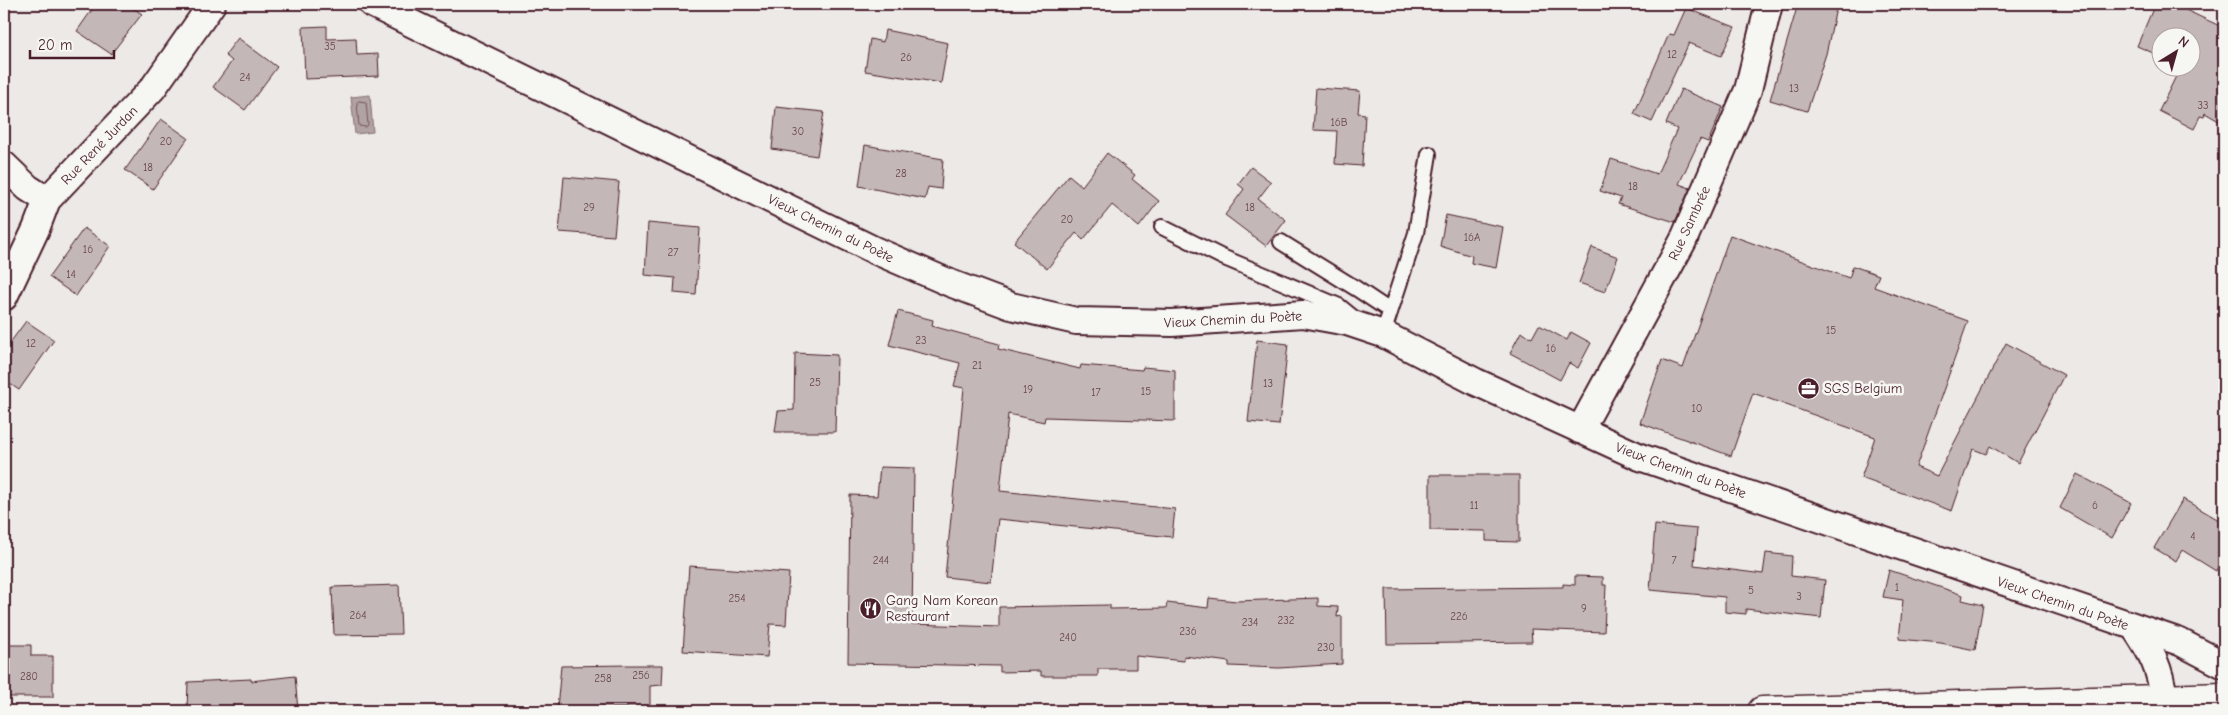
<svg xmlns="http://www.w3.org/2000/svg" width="2228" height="715" viewBox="0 0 2228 715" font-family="'Comic Neue',sans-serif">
<rect width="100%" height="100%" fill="#ece9e6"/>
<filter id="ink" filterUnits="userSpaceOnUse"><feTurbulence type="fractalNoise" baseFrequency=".02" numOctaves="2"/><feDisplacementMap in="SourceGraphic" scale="10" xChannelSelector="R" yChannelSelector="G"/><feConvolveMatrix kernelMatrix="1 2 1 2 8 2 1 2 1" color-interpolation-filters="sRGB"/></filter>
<g filter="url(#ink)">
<polygon fill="#b1a2a3" stroke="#886e73" points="370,95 373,132 355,134 351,97"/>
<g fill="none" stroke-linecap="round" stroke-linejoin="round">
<polygon stroke="#73535b" stroke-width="1" points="359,101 366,102 368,125 366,127 359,126 357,103"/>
</g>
<g fill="#c4b7b7" stroke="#4a1f2b">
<polygon points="96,4 127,4 142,14 111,54 77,31"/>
<polygon points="1798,4 1837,4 1826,54 1807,111 1770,100"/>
<polygon points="2155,4 2173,4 2224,28 2224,124 2205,113 2204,117 2200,116 2194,129 2159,111 2180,68 2190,68 2190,38 2160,38 2160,56 2137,46"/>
<polygon points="1686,8 1735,27 1721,56 1689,43 1652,122 1634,114 1669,34 1674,35"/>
<polygon points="327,26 327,39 356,38 357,55 378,54 379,76 305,79 303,27"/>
<polygon points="885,30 948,43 941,83 865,71 870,39 883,42"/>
<polygon points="238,38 277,67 245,110 213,87 232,61 225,55"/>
<polygon points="1316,88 1360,91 1358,113 1365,114 1362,166 1335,164 1337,131 1313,130"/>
<polygon points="1681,89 1723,107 1708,142 1700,139 1679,184 1690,188 1675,222 1618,204 1621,198 1600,191 1611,159 1657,174 1677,129 1666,124"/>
<polygon points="776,107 824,112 817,156 772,149"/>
<polygon points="161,119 188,138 153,189 125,170"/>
<polygon points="865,145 943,159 941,189 928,187 925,199 859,186"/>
<polygon points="1107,153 1135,175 1132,179 1159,201 1139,227 1112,205 1083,240 1076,233 1047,269 1014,242 1069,175 1082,186"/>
<polygon points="1251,167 1271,182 1258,199 1286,220 1266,246 1225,215 1244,189 1238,184"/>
<polygon points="564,177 619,182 614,236 559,232"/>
<polygon points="1446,215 1503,227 1496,268 1471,263 1472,256 1440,246"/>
<polygon points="648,223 700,228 696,295 674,293 675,278 645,275"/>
<polygon points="84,228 110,246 76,296 49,277"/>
<polygon points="1730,235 1849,278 1853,266 1879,275 1874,287 1968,321 1916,467 1937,476 2006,343 2064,375 2018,463 1990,446 1986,454 1973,449 1952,511 1861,478 1875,437 1753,393 1731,456 1640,423 1662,360 1683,368"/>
<polygon points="1592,247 1618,257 1605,292 1579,283"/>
<polygon points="898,311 933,320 932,326 999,344 998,349 1080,369 1081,365 1142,370 1143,367 1175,370 1175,421 1045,417 1044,422 1008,414 1000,491 1175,509 1172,537 998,519 991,582 945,577 964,388 954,386 960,363 889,345"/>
<polygon points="26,321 54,340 19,390 4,380 4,351"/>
<polygon points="1539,325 1567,340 1571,332 1591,343 1578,368 1569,363 1560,380 1510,353 1521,332 1532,338"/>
<polygon points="1257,340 1288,344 1279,425 1248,422"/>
<polygon points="795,353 837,355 835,432 775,432 778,411 794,410"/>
<polygon points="880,467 914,468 912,624 999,627 999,607 1110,605 1110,609 1166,608 1167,603 1208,608 1209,598 1236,601 1318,598 1318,606 1338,607 1337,617 1342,616 1342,664 1279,668 1229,666 1229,662 1184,656 1184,661 1136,656 1136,669 1098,669 1098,676 1041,676 1041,671 1000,672 1000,666 848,663 850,495 877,496"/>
<polygon points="2077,474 2131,503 2112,538 2060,508"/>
<polygon points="1430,475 1519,475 1519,542 1486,541 1486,531 1430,530"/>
<polygon points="2183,499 2224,523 2224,557 2216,571 2182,550 2176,561 2154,548"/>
<polygon points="1655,525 1697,529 1694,565 1763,574 1766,553 1792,556 1791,576 1825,580 1821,618 1746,609 1746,614 1725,612 1725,597 1650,590"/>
<polygon points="689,566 789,573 786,625 770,624 767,657 683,651"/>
<polygon points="1889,570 1963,595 1962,600 1983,605 1975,650 1941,643 1899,639 1903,600 1883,597"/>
<polygon points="1575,576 1603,577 1603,585 1606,585 1604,632 1531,629 1532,642 1387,644 1386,589 1563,587 1563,584 1575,585"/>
<polygon points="399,585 401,634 334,635 332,587"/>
<polygon points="4,645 31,645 31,656 53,656 53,697 4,697"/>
<polygon points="629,665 663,665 662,685 650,686 650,708 557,708 561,666"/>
<polygon points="295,676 298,711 187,711 188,682 251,679 251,681"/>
</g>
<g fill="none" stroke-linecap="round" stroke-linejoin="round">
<defs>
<g id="lane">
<polyline points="1162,227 1222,257 1339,306 1355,319"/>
<polyline points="1281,242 1357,289 1390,311"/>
<polyline points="1383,334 1416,233 1429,154"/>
</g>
<g id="street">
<polyline points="372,4 874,250 950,283 1011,306 1076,321 1172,323 1303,314 1347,322 1383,334 1476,382 1640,457 2180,642 2224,665"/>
<polyline points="4,165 28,188 47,200"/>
<polyline points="4,297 36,229 47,200 153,88 212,4"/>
<polyline points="1580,430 1683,241 1748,90 1769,4"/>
<path d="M 2135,628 C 2152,653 2160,668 2164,698"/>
</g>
<polyline id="secondary" points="1762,711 2224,697"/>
</defs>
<use href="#lane" stroke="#4a1f2b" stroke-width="18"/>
<use href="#street" stroke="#4a1f2b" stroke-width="30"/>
<use href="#secondary" stroke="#4a1f2b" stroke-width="31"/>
<use href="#lane" stroke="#f6f6f2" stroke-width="14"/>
<use href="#street" stroke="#f6f6f2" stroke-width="26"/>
<use href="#secondary" stroke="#f6f6f2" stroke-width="28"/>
</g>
</g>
<defs>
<symbol id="office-disc" viewBox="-11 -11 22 22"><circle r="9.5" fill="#4a1f2b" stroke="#f6f6f2"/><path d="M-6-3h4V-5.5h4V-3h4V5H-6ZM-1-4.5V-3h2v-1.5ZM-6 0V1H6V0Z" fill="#fff"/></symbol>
<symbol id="restaurant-disc" viewBox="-11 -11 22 22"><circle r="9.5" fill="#4a1f2b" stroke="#f6f6f2"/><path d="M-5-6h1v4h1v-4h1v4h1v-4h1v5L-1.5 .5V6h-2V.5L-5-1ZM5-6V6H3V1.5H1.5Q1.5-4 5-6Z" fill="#fff"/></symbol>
</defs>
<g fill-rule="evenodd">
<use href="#office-disc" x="1796" y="376" width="25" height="25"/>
<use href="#restaurant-disc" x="858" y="596" width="25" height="25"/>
</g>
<g text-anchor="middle" stroke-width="5" stroke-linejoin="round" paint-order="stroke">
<g font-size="11" fill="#68454e">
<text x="330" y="50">35</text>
<text x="1672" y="58">12</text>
<text x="906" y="61">26</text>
<text x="245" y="81">24</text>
<text x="1794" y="92">13</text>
<text x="2203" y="109">33</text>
<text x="1339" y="126">16B</text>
<text x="798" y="135">30</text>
<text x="166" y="145">20</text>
<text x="148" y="171">18</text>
<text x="901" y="177">28</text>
<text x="1633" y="190">18</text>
<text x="589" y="211">29</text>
<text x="1250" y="211">18</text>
<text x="1067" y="223">20</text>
<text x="1472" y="241">16A</text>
<text x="88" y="253">16</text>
<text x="673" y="256">27</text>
<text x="71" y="278">14</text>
<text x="1831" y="334">15</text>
<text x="921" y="344">23</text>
<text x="31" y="347">12</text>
<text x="1551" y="352">16</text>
<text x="977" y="369">21</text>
<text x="815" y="386">25</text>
<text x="1268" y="387">13</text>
<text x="1028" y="393">19</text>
<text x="1146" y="395">15</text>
<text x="1096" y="396">17</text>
<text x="1697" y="412">10</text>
<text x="1474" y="509">11</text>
<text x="2095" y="509">6</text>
<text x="2193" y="540">4</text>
<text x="881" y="564">244</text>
<text x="1674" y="564">7</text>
<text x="1897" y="591">1</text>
<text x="1751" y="594">5</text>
<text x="1799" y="600">3</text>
<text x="737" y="602">254</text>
<text x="1584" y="612">9</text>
<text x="358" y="619">264</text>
<text x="1459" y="620">226</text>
<text x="1286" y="624">232</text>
<text x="1250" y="626">234</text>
<text x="1188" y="635">236</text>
<text x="1068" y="641">240</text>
<text x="1326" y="651">230</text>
<text x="641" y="679">256</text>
<text x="29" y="680">280</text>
<text x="603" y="682">258</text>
</g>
<g font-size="14" fill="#4a1f2b" stroke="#f6f6f2">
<text transform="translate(99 145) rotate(-46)" y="5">Rue René Jurdan</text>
<text transform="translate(1689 223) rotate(-65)" y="5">Rue Sambrée</text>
<text transform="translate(831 228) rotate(26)" y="5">Vieux Chemin du Poète</text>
<text transform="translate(1233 319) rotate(-3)" y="5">Vieux Chemin du Poète</text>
<text transform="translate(1681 470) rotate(20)" y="5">Vieux Chemin du Poète</text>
<text transform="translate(2063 603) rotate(19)" y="5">Vieux Chemin du Poète</text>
</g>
<g font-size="14" fill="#4a1f2b" stroke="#f6f6f2" text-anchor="start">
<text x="1824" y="393">SGS Belgium</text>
<text x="886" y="605">Gang Nam Korean<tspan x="886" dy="16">Restaurant</tspan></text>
</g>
</g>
<rect width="2228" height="715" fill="none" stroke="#f6f6f2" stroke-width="20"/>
<rect x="10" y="10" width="2208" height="695" fill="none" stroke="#4a1f2b" stroke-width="2" filter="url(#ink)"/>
<g transform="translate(2176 52) rotate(37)"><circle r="24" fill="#f6f6f2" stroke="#b1a0a2"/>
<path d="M0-4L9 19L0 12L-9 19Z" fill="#4a1f2b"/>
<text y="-8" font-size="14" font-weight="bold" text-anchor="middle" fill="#4a1f2b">N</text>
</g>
<path d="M30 50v8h84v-8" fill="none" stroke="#4a1f2b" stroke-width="2.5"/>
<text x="38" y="50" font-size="15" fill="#4a1f2b" stroke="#f6f6f2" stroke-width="4" paint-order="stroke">20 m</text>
</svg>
